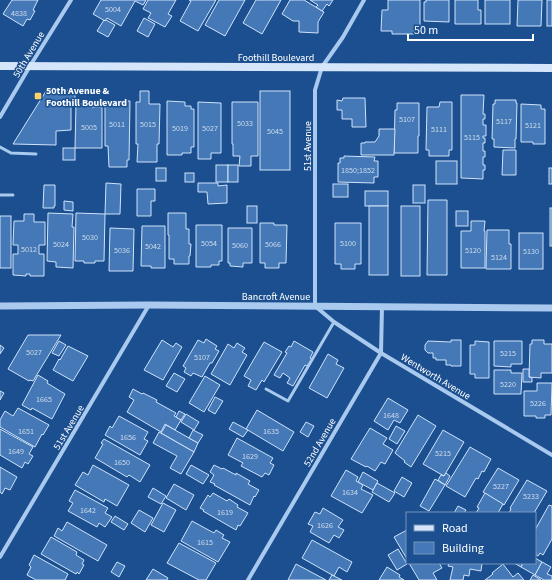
<svg xmlns="http://www.w3.org/2000/svg" width="552" height="580" viewBox="0 0 552 580" font-family="'Source Sans 3',sans-serif">
<rect width="100%" height="100%" fill="#1b4f8f"/>
<g fill="#4478b7" stroke="#cfe3fa">
<polygon points="12,0 38,0 33,10 35,11 30,20 27,19 23,26 3,14"/>
<polygon points="101,0 146,0 143,5 135,1 121,26 107,18 105,21 93,14"/>
<polygon points="148,0 176,0 168,14 172,16 165,27 148,18 151,13 143,9"/>
<polygon points="189,0 216,0 198,31 180,21 191,1"/>
<polygon points="219,0 245,0 225,36 205,25"/>
<polygon points="256,0 281,0 262,34 243,23"/>
<polygon points="290,0 304,0 324,12 318,22 318,33 299,32 299,21 293,21 282,14"/>
<polygon points="310,0 333,0 329,6 327,4 322,11 316,7 318,5"/>
<polygon points="388,0 420,0 420,30 414,30 414,34 392,34 392,31 381,31 382,10 388,10"/>
<polygon points="426,0 449,0 449,22 424,21 424,2 426,2"/>
<polygon points="455,0 478,0 478,10 481,10 481,24 455,24"/>
<rect x="485" y="0" width="25" height="24"/>
<polygon points="518,0 542,0 541,26 517,26"/>
<rect x="547" y="0" width="5" height="26"/>
<polygon points="144,18 155,24 148,37 137,31"/>
<polygon points="104,20 105,21 106,20 115,25 108,37 97,31"/>
<polygon points="75,90 75,103 71,103 71,130 56,131 56,145 13,144 46,91"/>
<polygon points="140,91 149,91 149,104 160,104 159,144 157,144 157,162 137,162 138,144 136,144 136,102 140,102"/>
<rect x="260" y="91" width="30" height="79"/>
<polygon points="461,95 484,95 483,114 485,114 485,119 483,119 483,125 486,125 486,136 483,136 483,138 485,138 485,143 483,143 483,151 485,151 485,157 483,157 483,165 485,165 485,170 483,170 483,179 461,178"/>
<polygon points="343,98 365,98 366,127 352,127 352,119 342,119 342,110 337,110 337,100 342,101"/>
<polygon points="495,100 516,100 516,103 517,103 516,139 515,139 515,148 494,147 494,139 492,139 493,104 495,104"/>
<polygon points="105,101 130,101 129,160 127,160 127,167 109,167 108,146 105,146"/>
<polygon points="167,101 185,102 185,106 191,106 191,109 194,109 194,147 191,147 191,153 182,153 182,155 167,155"/>
<polygon points="198,102 221,103 221,153 211,153 211,159 198,159"/>
<polygon points="232,102 258,102 258,156 251,156 251,166 239,166 240,156 233,156 233,144 232,144"/>
<polygon points="440,102 452,102 452,150 449,150 449,156 429,156 429,150 426,150 427,107 439,107"/>
<polygon points="397,103 419,103 419,136 418,136 418,153 394,153 395,110 397,110"/>
<polygon points="76,104 92,104 92,107 102,107 102,148 75,148"/>
<polygon points="521,104 541,105 541,109 545,109 545,144 533,144 533,142 521,142"/>
<polygon points="379,129 395,129 394,155 361,155 361,143 365,143 365,142 375,142 379,136"/>
<rect x="63" y="148" width="12" height="12"/>
<polygon points="503,150 516,150 516,175 502,175"/>
<polygon points="344,156 375,157 374,161 378,161 378,177 374,177 374,183 338,182 338,163 340,163 340,158 344,158"/>
<rect x="436" y="161" width="21" height="23"/>
<rect x="216" y="165" width="12" height="17"/>
<rect x="228" y="165" width="10" height="17"/>
<rect x="156" y="168" width="10" height="13"/>
<rect x="549" y="168" width="3" height="16"/>
<rect x="185" y="173" width="9" height="9"/>
<polygon points="106,183 121,184 120,214 105,214"/>
<polygon points="198,183 218,183 218,186 227,185 227,203 208,204 207,192 198,192"/>
<rect x="333" y="184" width="15" height="13"/>
<polygon points="44,185 55,185 55,206 54,206 54,208 43,208"/>
<rect x="413" y="185" width="12" height="18"/>
<polygon points="137,189 155,189 155,201 151,201 151,216 137,216"/>
<rect x="365" y="191" width="23" height="15"/>
<polygon points="428,200 447,200 447,275 427,275"/>
<polygon points="64,201 73,202 73,211 64,210"/>
<rect x="247" y="206" width="10" height="17"/>
<rect x="369" y="206" width="19" height="69"/>
<rect x="401" y="206" width="19" height="70"/>
<rect x="550" y="208" width="2" height="38"/>
<rect x="456" y="211" width="12" height="15"/>
<polygon points="48,213 73,214 72,227 74,227 73,268 56,267 56,262 47,261"/>
<polygon points="76,213 105,214 104,261 95,261 95,263 84,263 84,261 75,261"/>
<polygon points="168,213 186,213 186,229 189,229 189,244 191,244 190,256 189,256 189,264 174,264 174,259 169,259 169,235 168,235"/>
<polygon points="24,214 34,214 34,222 45,222 45,245 39,245 39,254 44,254 44,276 30,276 30,274 26,274 26,276 13,275 13,254 18,254 18,245 13,245 14,221 24,221"/>
<rect x="0" y="216" width="11" height="52"/>
<polygon points="471,221 485,221 484,231 485,231 485,268 461,268 461,231 471,231"/>
<polygon points="260,223 274,223 274,225 287,225 286,263 279,263 279,268 265,268 265,263 260,263"/>
<polygon points="335,223 361,223 361,264 355,264 355,269 341,269 341,264 335,264"/>
<polygon points="196,225 222,225 222,261 219,261 219,265 211,265 211,267 196,267"/>
<polygon points="142,226 165,226 165,268 151,268 151,266 141,266"/>
<polygon points="110,228 134,229 133,271 109,271"/>
<polygon points="228,228 252,228 252,263 243,263 243,267 230,266 230,263 228,263"/>
<polygon points="487,230 509,230 509,244 511,244 511,269 486,269"/>
<rect x="519" y="233" width="24" height="36"/>
<polygon points="28,335 61,335 33,381 30,380 29,381 8,369"/>
<polygon points="206,339 217,346 215,349 219,351 212,363 210,363 202,377 193,373 191,376 184,372 186,368 183,366 198,340 204,343"/>
<polygon points="162,340 173,347 176,343 182,347 163,380 144,370"/>
<polygon points="451,340 461,340 461,366 451,366 451,365 446,365 446,360 436,360 436,358 433,358 433,353 428,353 425,350 425,345 428,341 451,342"/>
<polygon points="532,340 544,340 544,344 552,344 552,373 541,373 541,378 529,377 530,344 532,344"/>
<polygon points="59,341 66,345 59,356 52,353"/>
<polygon points="294,341 313,352 310,358 312,359 307,366 305,365 293,386 287,383 290,378 283,373 280,378 274,375 287,353 285,352 289,346 291,347"/>
<polygon points="475,341 489,342 489,378 475,378 475,374 470,374 470,345 475,345"/>
<polygon points="494,341 522,341 522,364 511,364 511,367 494,366"/>
<polygon points="264,342 282,352 264,382 262,380 256,390 248,386 251,380 244,376"/>
<polygon points="237,343 245,348 242,352 247,355 230,385 211,374 228,344 234,348"/>
<polygon points="0,345 4,348 0,354"/>
<polygon points="68,346 88,356 73,381 53,370 59,359 60,360"/>
<polygon points="328,354 338,360 336,364 344,368 327,398 309,388"/>
<polygon points="523,369 529,369 529,377 532,378 532,382 523,382"/>
<polygon points="494,370 511,370 511,373 522,373 521,394 494,394"/>
<polygon points="174,373 185,379 177,392 166,386"/>
<polygon points="38,375 48,381 47,383 65,394 52,419 32,408 31,410 22,405"/>
<polygon points="205,376 220,385 204,412 189,403"/>
<polygon points="537,383 552,383 551,415 545,415 545,418 536,418 536,416 524,416 524,391 537,391"/>
<polygon points="133,389 142,394 143,393 157,400 156,402 176,413 174,416 181,420 175,430 165,424 161,432 127,412 134,400 129,397"/>
<polygon points="0,391 4,393 0,400"/>
<polygon points="215,397 223,401 215,414 208,410"/>
<polygon points="388,398 408,410 400,423 394,420 388,430 374,421"/>
<polygon points="18,408 49,425 43,435 42,434 35,447 0,427 0,420 5,411 13,416"/>
<polygon points="257,410 294,432 283,451 246,429"/>
<polygon points="179,411 185,414 181,420 176,417"/>
<polygon points="186,414 199,422 194,430 181,422"/>
<polygon points="418,415 436,426 411,467 404,462 405,461 395,453"/>
<polygon points="119,416 148,432 144,439 148,441 140,455 105,435 110,426 112,428"/>
<polygon points="233,422 248,430 243,437 229,429"/>
<polygon points="306,422 314,426 308,437 300,432"/>
<polygon points="166,425 198,443 194,452 161,433"/>
<polygon points="396,426 405,431 397,444 389,439"/>
<polygon points="370,428 387,438 383,444 393,450 385,464 381,462 375,471 367,466 366,467 351,459"/>
<polygon points="0,429 33,447 29,454 33,456 28,464 25,462 22,468 0,455"/>
<polygon points="193,430 203,435 198,443 189,438"/>
<polygon points="443,430 464,442 444,476 423,464"/>
<polygon points="159,432 194,452 181,474 170,468 177,456 153,443"/>
<polygon points="237,438 273,458 270,463 274,465 269,475 265,473 262,477 241,466 243,463 228,455"/>
<polygon points="104,439 150,465 140,482 129,475 127,477 95,458 103,444 101,443"/>
<polygon points="470,447 491,459 484,472 482,471 478,479 476,478 465,497 446,486"/>
<polygon points="93,465 129,485 117,506 105,499 104,502 75,485 83,472 88,475"/>
<polygon points="191,465 209,475 203,484 186,474"/>
<polygon points="214,465 222,469 223,468 236,475 236,473 250,481 248,484 259,490 255,497 254,496 250,505 214,485 215,484 210,482 214,475 210,472"/>
<polygon points="0,467 17,477 10,490 5,488 2,494 0,492"/>
<polygon points="498,468 519,480 504,505 483,492"/>
<polygon points="346,470 358,477 356,481 363,485 361,489 373,495 362,513 331,496"/>
<polygon points="363,472 378,481 373,490 358,482"/>
<polygon points="446,473 450,476 445,485 438,480 441,475 444,476"/>
<polygon points="402,477 412,483 404,497 394,491"/>
<polygon points="435,479 445,485 429,511 420,506"/>
<polygon points="527,480 547,491 534,513 509,513 511,509 510,508"/>
<polygon points="377,483 395,493 389,502 372,492"/>
<polygon points="174,484 194,495 186,510 166,498"/>
<polygon points="153,488 166,496 161,504 148,497"/>
<polygon points="75,490 108,508 105,513 112,517 105,527 99,523 97,527 68,511 73,503 69,501"/>
<polygon points="213,493 227,501 229,499 238,505 237,507 248,513 240,526 238,525 236,530 203,511 204,510 200,508 208,495 210,497"/>
<polygon points="485,493 503,504 498,513 476,513 479,508 477,507"/>
<polygon points="163,503 176,510 164,532 151,525"/>
<polygon points="549,505 552,506 552,539 543,555 540,553 538,556 535,554 536,552 535,551 535,530"/>
<polygon points="458,506 466,510 464,513 454,513"/>
<polygon points="323,508 343,520 338,527 344,530 339,538 334,535 329,543 310,532 313,526 308,524 315,512 320,514"/>
<polygon points="139,510 153,518 145,532 131,523"/>
<polygon points="115,516 128,524 124,530 111,522"/>
<polygon points="192,521 214,533 216,530 224,535 222,538 230,542 218,562 181,541"/>
<polygon points="67,522 107,545 98,561 54,536 58,528 62,531"/>
<polygon points="407,530 407,559 394,537"/>
<polygon points="51,537 77,552 76,555 84,560 82,564 84,565 79,574 77,572 76,574 41,554"/>
<polygon points="312,540 352,562 347,572 339,567 334,576 302,558"/>
<polygon points="179,543 216,563 206,580 199,580 167,563"/>
<polygon points="398,549 407,564 397,570 388,555"/>
<polygon points="34,555 68,574 65,580 36,580 27,575 31,567 29,565"/>
<polygon points="535,558 542,562 535,575 521,567 523,563 535,563"/>
<polygon points="117,562 125,566 119,577 111,572"/>
<polygon points="542,562 551,567 547,574 552,576 552,580 544,580 535,575"/>
<polygon points="409,563 439,563 442,568 433,573 437,580 419,580"/>
<polygon points="449,563 482,563 481,571 470,569 469,576 464,575 463,580 450,580 453,567 448,566"/>
<polygon points="514,563 523,563 521,567"/>
<polygon points="296,564 326,580 288,580"/>
<polygon points="503,564 513,577 518,573 524,580 485,580 493,574 492,573"/>
<polygon points="387,567 400,575 399,577 404,580 379,580"/>
<polygon points="153,569 168,578 167,580 146,580"/>
<polygon points="332,575 342,580 329,580"/>
<polygon points="533,575 541,580 530,580"/>
</g>
<g fill="none" stroke-linecap="round" stroke-linejoin="round">
<g stroke="#a9c9ee" stroke-width="3">
<polyline points="0,147 11,153 36,154"/>
<polyline points="0,195 13,195"/>
<polyline points="266,389 288,401 334,322"/>
</g>
<g stroke="#a9c9ee" stroke-width="4">
<polyline points="364,0 343,37 322,67 315,90 315,306 334,322 381,353 552,455"/>
<polyline points="0,117 30,66 71,0"/>
<polyline points="0,557 149,305"/>
<polyline points="248,580 381,353 382,306"/>
</g>
<polyline stroke="#a9c9ee" stroke-width="7" points="0,306 149,305 552,308"/>
<polyline stroke="#d6e6fa" stroke-width="8" points="0,66 552,68"/>
</g>
<rect fill="#ffd166" stroke="#1b4f8f" stroke-width="1.5" x="34" y="92" width="8" height="8" rx="2"/>
<g text-anchor="middle" stroke-width="3" stroke-linejoin="round" paint-order="stroke">
<g font-size="8" fill="#d0dded">
<text x="113" y="12">5004</text>
<text x="19" y="16">4838</text>
<text x="407" y="122">5107</text>
<text x="504" y="124">5117</text>
<text x="245" y="126">5033</text>
<text x="117" y="127">5011</text>
<text x="148" y="127">5015</text>
<text x="533" y="128">5121</text>
<text x="89" y="130">5005</text>
<text x="180" y="131">5019</text>
<text x="210" y="131">5027</text>
<text x="439" y="132">5111</text>
<text x="275" y="134">5045</text>
<text x="472" y="140">5115</text>
<text x="358" y="173">1850;1852</text>
<text x="90" y="240">5030</text>
<text x="209" y="246">5054</text>
<text x="348" y="246">5100</text>
<text x="61" y="247">5024</text>
<text x="273" y="247">5066</text>
<text x="240" y="248">5060</text>
<text x="153" y="249">5042</text>
<text x="29" y="252">5012</text>
<text x="122" y="253">5036</text>
<text x="473" y="253">5120</text>
<text x="531" y="254">5130</text>
<text x="499" y="260">5124</text>
<text x="34" y="355">5027</text>
<text x="508" y="356">5215</text>
<text x="202" y="360">5107</text>
<text x="508" y="387">5220</text>
<text x="44" y="402">1665</text>
<text x="538" y="406">5226</text>
<text x="391" y="418">1648</text>
<text x="26" y="434">1651</text>
<text x="271" y="434">1635</text>
<text x="128" y="440">1656</text>
<text x="16" y="454">1649</text>
<text x="443" y="456">5215</text>
<text x="250" y="459">1629</text>
<text x="122" y="465">1650</text>
<text x="501" y="489">5227</text>
<text x="350" y="495">1634</text>
<text x="531" y="499">5233</text>
<text x="88" y="513">1642</text>
<text x="225" y="515">1619</text>
<text x="325" y="528">1626</text>
<text x="205" y="545">1615</text>
</g>
<g font-size="10" fill="#fff" stroke="#1b4f8f">
<text transform="translate(28 54) rotate(-59)" y="4">50th Avenue</text>
<text x="276" y="61">Foothill Boulevard</text>
<text transform="translate(307 146) rotate(-90)" y="4">51st Avenue</text>
<text x="276" y="300">Bancroft Avenue</text>
<text transform="translate(436 376) rotate(31)" y="4">Wentworth Avenue</text>
<text transform="translate(68 427) rotate(-59)" y="4">51st Avenue</text>
<text transform="translate(319 442) rotate(-60)" y="4">52nd Avenue</text>
</g>
<g font-size="10" font-weight="bold" fill="#fff" stroke="#1b4f8f" text-anchor="start">
<text x="46" y="94">50th Avenue &amp;<tspan x="46" dy="12">Foothill Boulevard</tspan></text>
</g>
</g>
<rect x="406" y="512" width="130" height="52" fill="#1b4f8f" stroke="#7695bc"/>
<rect x="414" y="525" width="20" height="6" fill="#d6e6fa" stroke="#7695bc"/>
<text x="442" y="532" font-size="12" fill="#ffffff">Road</text>
<rect x="414" y="542" width="20" height="12" fill="#4478b7" stroke="#7695bc"/>
<text x="442" y="552" font-size="12" fill="#ffffff">Building</text>
<path d="M408 34v6h125v-6" fill="none" stroke="#ffffff" stroke-width="2"/>
<text x="414" y="34" font-size="12" fill="#ffffff" stroke="#1b4f8f" stroke-width="3" paint-order="stroke">50 m</text>
</svg>
